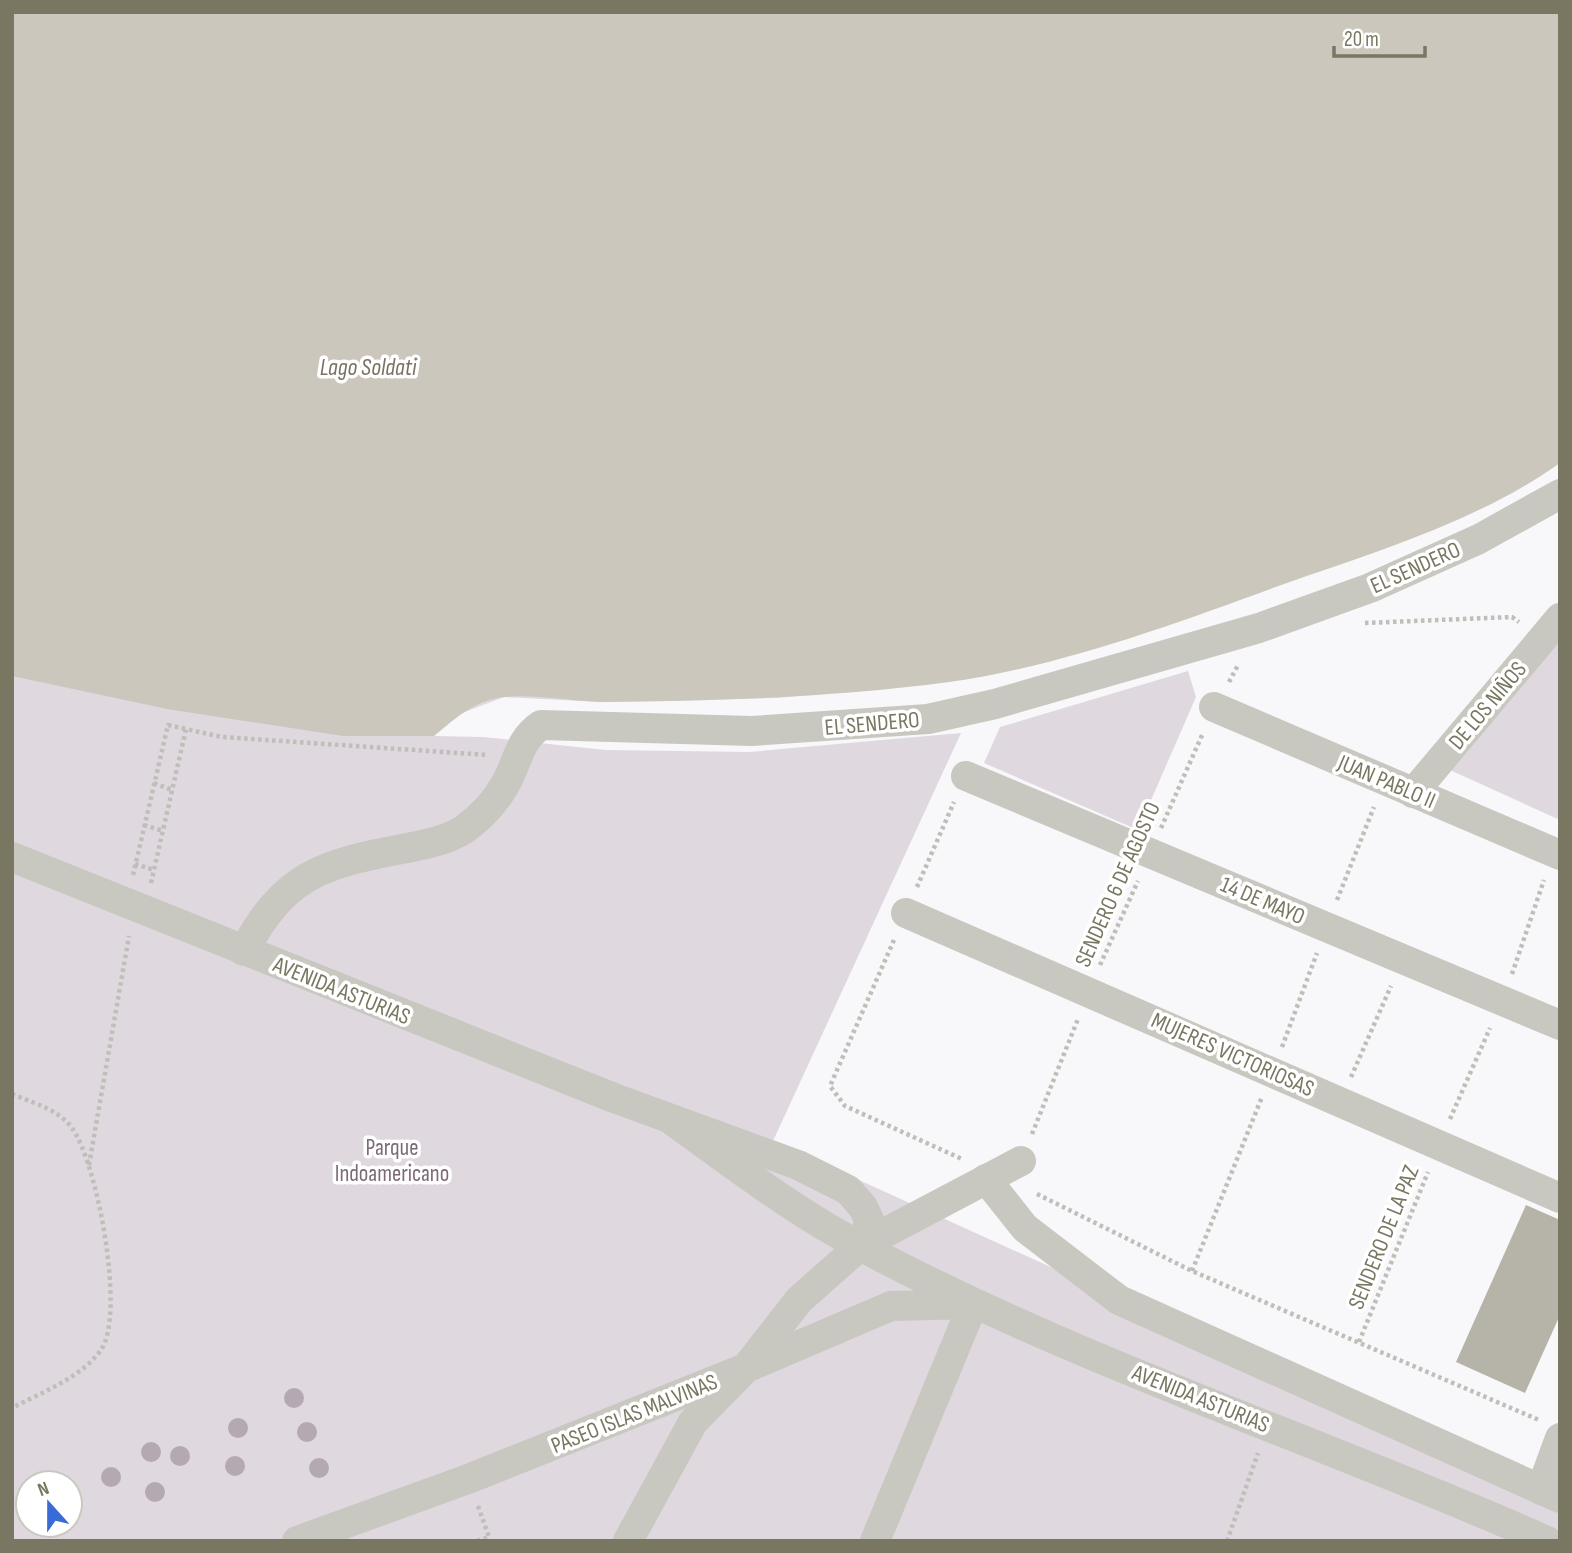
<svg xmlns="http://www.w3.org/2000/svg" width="1572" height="1553" viewBox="0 0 1572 1553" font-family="'Sofia Sans Condensed',sans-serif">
<rect width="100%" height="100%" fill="#f8f7f9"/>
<g fill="#dfd8df" fill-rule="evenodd">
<polygon points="1560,641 1560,820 1450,770"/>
<path d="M 12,655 L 951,681 L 778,698 L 602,702 L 504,697 L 462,713 L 434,736 L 483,737 L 606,750 L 749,752 L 961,733 L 773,1141 L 1560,1498 L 1560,1541 L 12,1541 ZM 28,1483 L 70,1483 L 70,1525 L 28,1525 Z"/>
<polygon points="1188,671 1196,697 1138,830 984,763 1000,727"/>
</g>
<path fill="#cbc7bd" d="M 12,12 L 1560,12 L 1560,463 C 1478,521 1378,551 1284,584 C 1180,622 1059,667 949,682 C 836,697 721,701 606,702 C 573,702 539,694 506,697 C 477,699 455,718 434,736 L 343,736 L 167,709 L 12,676 Z"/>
<polygon fill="#b6b4a8" points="1526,1205 1560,1220 1560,1315 1525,1393 1456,1362"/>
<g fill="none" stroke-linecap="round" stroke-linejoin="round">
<g stroke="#bfbeb9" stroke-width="4.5" stroke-dasharray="3.5 3.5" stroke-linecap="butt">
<polyline points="1365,623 1512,617 1519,622"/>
<polyline points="1229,682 1238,665"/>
<polyline points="154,783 172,790"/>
<polyline points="144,825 163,831"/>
<polyline points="1161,828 1203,733"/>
<polyline points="135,864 154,870"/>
<polyline points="133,875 168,725 186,729"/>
<polyline points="151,883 186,729 222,737 488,755"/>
<polyline points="917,887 954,802"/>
<polyline points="1337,900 1374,807"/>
<polyline points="894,940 830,1086 845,1106 962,1159"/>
<polyline points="1100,965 1138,881"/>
<polyline points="1512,974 1544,880"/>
<polyline points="1282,1047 1317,953"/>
<polyline points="1351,1077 1391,986"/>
<path d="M 12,1094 C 33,1103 58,1109 72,1128 C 97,1162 126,1314 101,1350 C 81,1378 42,1392 12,1408"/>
<polyline points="1450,1119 1490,1028"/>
<polyline points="1032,1134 1078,1019"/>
<polyline points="89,1165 129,936"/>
<polyline points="1037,1194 1192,1271 1539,1420"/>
<polyline points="1192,1271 1262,1097"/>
<polyline points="1359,1342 1428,1172"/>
<polyline points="477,1541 489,1537 478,1506"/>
<polyline points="1227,1541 1258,1453"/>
</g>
<g stroke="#c8c7c0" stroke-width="30">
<polyline points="1214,707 1560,855"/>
<polyline points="966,776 1560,1025"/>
<polyline points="1413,793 1560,618"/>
<polyline points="12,857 614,1098 798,1165 848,1190 863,1207 870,1222 860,1246"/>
<polyline points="906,913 1560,1198"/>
<path d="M 244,951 C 284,875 322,864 402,849 C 422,845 446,841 463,830 C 482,817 495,803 506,783 C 518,761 519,740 541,725 L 752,731 L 928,719 L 995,704 L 1259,628 L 1370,588 L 1479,539 L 1560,494"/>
<path d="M 673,1121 C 734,1165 795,1212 862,1247 C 1081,1364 1320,1440 1547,1541"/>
<polyline points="986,1179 1025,1228 1119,1300 1560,1498"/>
<polyline points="1541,1490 1560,1438"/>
<polyline points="297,1541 468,1479 746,1368 891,1306 973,1304 875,1541"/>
<polyline points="628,1541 693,1422 746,1368 799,1300 860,1246 1021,1161"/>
</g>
</g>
<g fill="#b4a9b2">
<circle cx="294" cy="1398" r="10"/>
<circle cx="238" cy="1428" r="10"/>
<circle cx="307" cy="1432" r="10"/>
<circle cx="151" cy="1452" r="10"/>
<circle cx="180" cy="1456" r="10"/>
<circle cx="235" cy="1466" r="10"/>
<circle cx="319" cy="1468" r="10"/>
<circle cx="111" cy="1477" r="10"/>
<circle cx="155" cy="1492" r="10"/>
</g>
<g text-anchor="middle" stroke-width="7" stroke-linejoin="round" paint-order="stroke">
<g font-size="23" fill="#797761" stroke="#fff">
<text transform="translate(1415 567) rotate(-24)" y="8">EL SENDERO</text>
<text transform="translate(1487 705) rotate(-50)" y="8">DE LOS NIÑOS</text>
<text transform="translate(872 723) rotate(-5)" y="8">EL SENDERO</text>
<text transform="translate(1387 781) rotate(23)" y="8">JUAN PABLO II</text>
<text transform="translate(1117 884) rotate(-66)" y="8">SENDERO 6 DE AGOSTO</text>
<text transform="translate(1263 900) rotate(23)" y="8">14 DE MAYO</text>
<text transform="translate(342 990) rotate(22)" y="8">AVENIDA ASTURIAS</text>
<text transform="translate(1233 1054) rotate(24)" y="8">MUJERES VICTORIOSAS</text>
<text transform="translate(1383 1237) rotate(-68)" y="8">SENDERO DE LA PAZ</text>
<text transform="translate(1201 1398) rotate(22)" y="8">AVENIDA ASTURIAS</text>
<text transform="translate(634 1413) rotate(-22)" y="8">PASEO ISLAS MALVINAS</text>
</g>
<g font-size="23" fill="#7d6978" stroke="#fff">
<text x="392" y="1155">Parque<tspan x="392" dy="26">Indoamericano</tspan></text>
</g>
<g font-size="24" font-style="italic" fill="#797260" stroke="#fff">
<text x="368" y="375">Lago Soldati</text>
</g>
</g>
<rect width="1572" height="1553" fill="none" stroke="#797761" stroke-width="28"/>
<g transform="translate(49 1504) rotate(339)"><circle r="33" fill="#ffffff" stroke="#c9c9c0" stroke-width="2"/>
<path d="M0-5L12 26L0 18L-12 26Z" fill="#396bd6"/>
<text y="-10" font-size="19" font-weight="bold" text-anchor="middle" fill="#797761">N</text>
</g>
<path d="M1334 46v10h91v-10" fill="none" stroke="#797761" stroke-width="3.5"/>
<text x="1344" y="46" font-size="21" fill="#797761" stroke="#ffffff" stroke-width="5" paint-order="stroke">20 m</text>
</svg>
